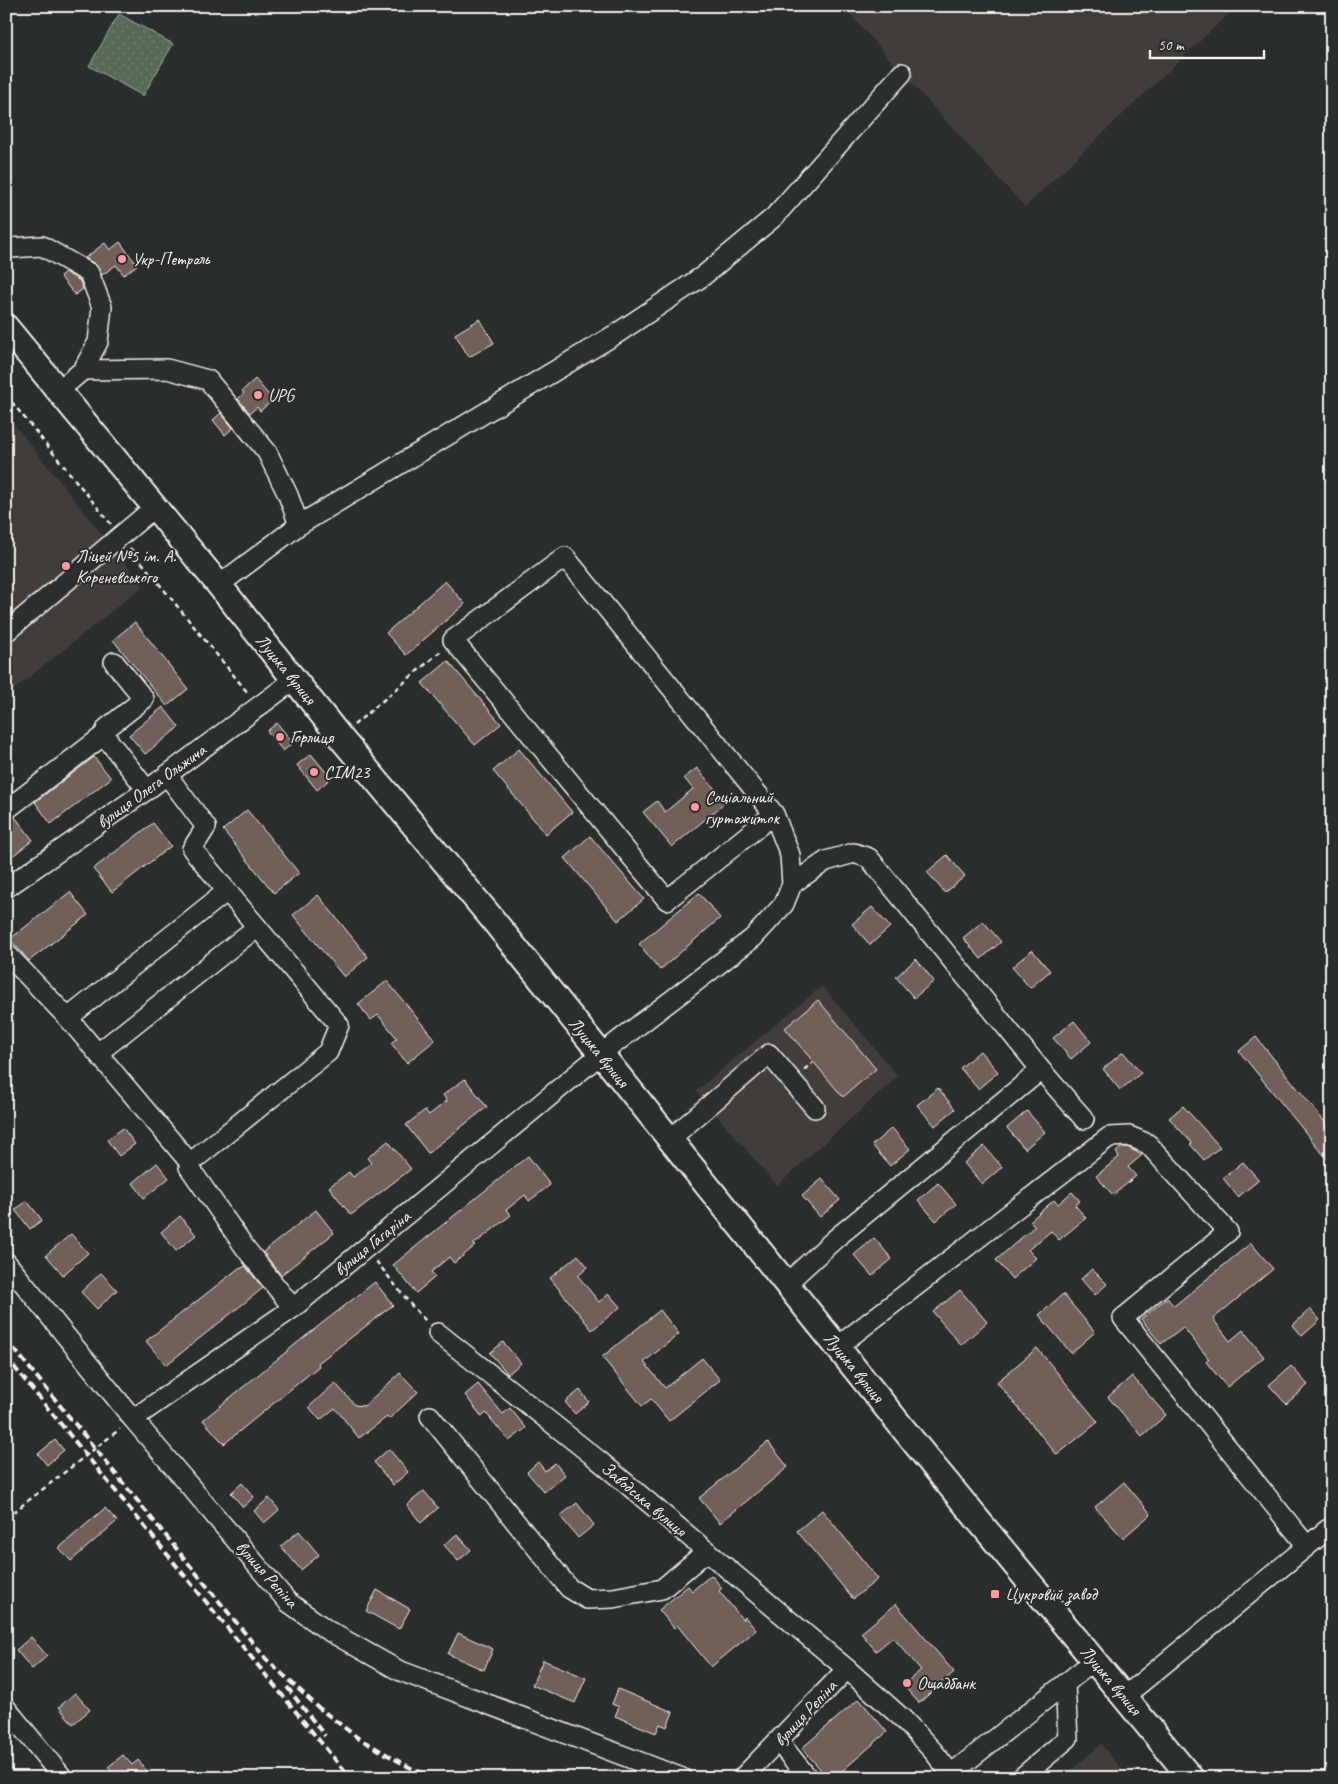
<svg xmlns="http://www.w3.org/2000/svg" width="1338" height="1784" viewBox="0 0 1338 1784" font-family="Caveat,sans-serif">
<defs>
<pattern id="grass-dots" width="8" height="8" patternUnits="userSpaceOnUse" patternTransform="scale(1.25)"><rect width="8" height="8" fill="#576a55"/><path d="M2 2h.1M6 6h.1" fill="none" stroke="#70806d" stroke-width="1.8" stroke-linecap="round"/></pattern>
</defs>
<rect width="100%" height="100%" fill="#2a2d2e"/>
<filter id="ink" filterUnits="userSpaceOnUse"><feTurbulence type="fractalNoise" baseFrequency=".02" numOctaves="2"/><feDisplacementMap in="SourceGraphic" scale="10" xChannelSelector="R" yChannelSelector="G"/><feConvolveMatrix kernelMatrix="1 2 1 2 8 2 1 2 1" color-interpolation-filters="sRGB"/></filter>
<g filter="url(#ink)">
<g fill="#3f3c3b">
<polygon points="843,6 1237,6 1025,207 902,73"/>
<polygon points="6,414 143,586 6,696"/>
<polygon points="822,986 898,1076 777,1186 696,1091"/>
<polygon points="1101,1744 1129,1778 1062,1778"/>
</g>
<polygon fill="url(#grass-dots)" stroke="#a6ae9e" points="119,14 173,44 143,96 89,66"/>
<g fill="#715f5a" stroke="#f4f1e8">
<polygon points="120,242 137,265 124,275 116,265 102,275 95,264 85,258 105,243 110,250"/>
<polygon points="65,272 80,281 83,289 75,295 60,276"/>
<polygon points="480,319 494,343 469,357 455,334"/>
<polygon points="255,379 273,400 260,411 257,407 250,413 238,399 244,393 242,391"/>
<polygon points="221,413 233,428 225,435 213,420"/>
<polygon points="445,581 465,604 406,655 386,633"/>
<polygon points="135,622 188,689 167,706 113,640"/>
<polygon points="448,661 501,724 475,745 422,683"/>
<polygon points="163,707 179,727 145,754 129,735"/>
<polygon points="277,723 293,743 283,751 267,731"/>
<polygon points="519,749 572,812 546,834 493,771"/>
<polygon points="311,754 331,778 317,790 297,765"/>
<polygon points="94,757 111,778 51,824 35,802"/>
<polygon points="697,768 726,802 672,847 643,812 657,801 665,812 693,789 684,778"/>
<polygon points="247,810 299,873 274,893 223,830"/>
<polygon points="15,817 33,840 6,861 6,823"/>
<polygon points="153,823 171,846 112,892 93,869"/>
<polygon points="590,836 644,899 618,921 565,858"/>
<polygon points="947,855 965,876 945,893 927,872"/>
<polygon points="70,892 88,915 29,961 10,939"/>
<polygon points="699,893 720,918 660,970 639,944"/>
<polygon points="318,895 368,957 344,977 293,915"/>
<polygon points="872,907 890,927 870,945 852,924"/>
<polygon points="983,921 1001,942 981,959 963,938"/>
<polygon points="1032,950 1050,971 1030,988 1012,967"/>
<polygon points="916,959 934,981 914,998 896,977"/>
<polygon points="387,981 435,1040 407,1063 391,1043 397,1038 378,1015 371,1020 358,1004"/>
<polygon points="818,1000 876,1069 843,1097 785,1028"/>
<polygon points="1074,1021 1091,1042 1071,1059 1053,1038"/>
<polygon points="1256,1037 1332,1131 1332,1165 1239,1051"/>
<polygon points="980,1051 998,1072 978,1089 960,1068"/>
<polygon points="1123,1052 1141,1073 1120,1090 1103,1069"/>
<polygon points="465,1079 487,1107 428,1153 406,1125 425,1110 429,1115 447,1101 443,1095"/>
<polygon points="938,1088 955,1109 935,1126 917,1105"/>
<polygon points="1183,1106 1220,1147 1204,1160 1190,1144 1192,1143 1169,1118"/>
<polygon points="1027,1111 1045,1132 1025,1149 1007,1128"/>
<polygon points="123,1128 135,1144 119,1156 107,1140"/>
<polygon points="892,1128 910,1149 890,1166 872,1145"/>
<polygon points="388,1141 411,1169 351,1215 329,1187 349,1172 353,1177 371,1163 367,1158"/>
<polygon points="984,1146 1002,1167 982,1184 964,1163"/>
<polygon points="1127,1147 1142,1155 1128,1167 1136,1176 1113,1195 1096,1176 1119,1157 1116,1152 1121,1148"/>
<polygon points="528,1156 550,1185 529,1201 525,1195 506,1210 511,1215 473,1245 475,1246 454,1263 449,1257 431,1272 435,1277 416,1293 393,1265"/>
<polygon points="1243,1162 1259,1180 1238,1197 1223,1178"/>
<polygon points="157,1163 169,1178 144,1198 133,1183"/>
<polygon points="822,1179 840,1200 820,1217 802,1196"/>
<polygon points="938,1183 956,1204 936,1221 918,1200"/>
<polygon points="1072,1192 1080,1201 1075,1205 1086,1218 1059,1240 1051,1231 1028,1250 1036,1258 1012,1279 996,1260 1035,1226 1030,1221 1054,1200 1058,1204"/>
<polygon points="27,1201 42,1220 30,1229 15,1210"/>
<polygon points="316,1210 334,1233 281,1275 263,1252"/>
<polygon points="180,1216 196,1235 176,1251 161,1232"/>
<polygon points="71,1234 88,1253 63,1275 46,1255"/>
<polygon points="874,1238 892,1259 872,1276 854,1255"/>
<polygon points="1251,1243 1273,1269 1213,1319 1230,1341 1243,1330 1264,1357 1227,1387 1206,1362 1209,1359 1183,1327 1161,1344 1141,1319 1167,1298 1174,1306"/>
<polygon points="578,1255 588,1267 578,1276 599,1302 609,1294 620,1307 592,1330 550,1278"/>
<polygon points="245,1266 263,1288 166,1365 146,1341 239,1268 240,1269"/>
<polygon points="1092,1269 1107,1284 1095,1295 1081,1279"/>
<polygon points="101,1273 117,1290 97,1309 81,1292"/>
<polygon points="375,1282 393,1305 318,1363 319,1366 224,1444 203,1420 302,1339"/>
<polygon points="960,1290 987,1322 961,1345 933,1312"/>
<polygon points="1063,1294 1095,1332 1071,1353 1039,1315"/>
<polygon points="1310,1309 1320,1320 1302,1336 1293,1325"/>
<polygon points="660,1310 679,1334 644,1362 665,1388 702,1358 720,1380 669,1421 651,1399 642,1406 602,1357"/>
<polygon points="503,1342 521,1363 508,1374 490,1353"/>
<polygon points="1037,1348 1098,1422 1057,1455 997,1382"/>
<polygon points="1291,1366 1308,1385 1286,1404 1269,1385"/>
<polygon points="400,1373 418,1392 389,1419 387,1417 359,1438 335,1408 320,1420 309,1407 335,1383 355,1405 364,1406"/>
<polygon points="1132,1376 1166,1415 1142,1436 1108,1397"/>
<polygon points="478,1384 503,1414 510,1408 526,1428 509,1441 486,1413 482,1417 465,1395"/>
<polygon points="580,1390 589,1402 575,1414 565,1402"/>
<polygon points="55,1440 64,1450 47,1465 38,1454"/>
<polygon points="768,1442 788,1467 720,1523 699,1498"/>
<polygon points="389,1449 408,1472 393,1485 374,1462"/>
<polygon points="538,1462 545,1471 555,1463 565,1475 544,1492 527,1472"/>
<polygon points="1124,1482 1151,1514 1123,1538 1095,1507"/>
<polygon points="242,1483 254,1497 243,1507 231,1493"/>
<polygon points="424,1491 438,1508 421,1523 407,1505"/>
<polygon points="269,1498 279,1510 264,1523 254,1511"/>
<polygon points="577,1503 594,1525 578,1538 560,1516"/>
<polygon points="105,1508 117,1521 71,1561 59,1548"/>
<polygon points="822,1510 878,1579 853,1599 797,1531"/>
<polygon points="299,1531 319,1555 301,1570 281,1546"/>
<polygon points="457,1534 471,1550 458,1561 444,1545"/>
<polygon points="711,1575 722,1588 719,1591 743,1620 745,1617 756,1630 711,1667 677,1625 674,1628 659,1610 688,1586 692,1591"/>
<polygon points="377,1590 410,1609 399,1629 366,1611"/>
<polygon points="896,1604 954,1672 919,1703 903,1685 921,1670 893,1637 876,1651 861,1633"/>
<polygon points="458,1633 493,1649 484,1670 448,1654"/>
<polygon points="31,1637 47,1656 32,1669 16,1650"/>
<polygon points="543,1660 586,1678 575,1703 532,1685"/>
<polygon points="618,1689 673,1712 667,1727 660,1724 656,1733 615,1716 619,1707 612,1704"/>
<polygon points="75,1693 90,1710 73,1724 59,1707"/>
<polygon points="859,1699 887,1732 834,1778 828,1778 802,1748"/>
<polygon points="123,1755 132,1765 138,1760 153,1778 117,1778 108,1767"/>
</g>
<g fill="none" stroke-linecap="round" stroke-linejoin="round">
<defs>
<g id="minor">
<polyline points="6,250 10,248 42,246 89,273 102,307 98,342 83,370 58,391"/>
<polyline points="83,370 167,369 208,380 267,452 288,495 299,525"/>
<polyline points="219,585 299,525 616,334 703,276 774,217 902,73"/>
<polyline points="6,632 155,507"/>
<polyline points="104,735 107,728 144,699 114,662"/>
<polyline points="167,775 206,827 192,849 339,1025 328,1052 190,1163"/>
<polyline points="6,810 104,735 147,790"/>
<polyline points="6,888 147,790 294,680"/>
<polyline points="6,953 68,1018 190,1163 189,1167 246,1249 293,1308"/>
<polyline points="68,1018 227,891"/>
<polyline points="98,1053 257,927"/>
<polyline points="1041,1070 1084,1119"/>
<polyline points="670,1139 769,1054 815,1108"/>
<polyline points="6,1262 133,1419 288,1602 327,1630 398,1670 682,1778"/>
<polyline points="786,1284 835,1239 1041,1070 869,858 854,853 826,861 792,884"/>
<polyline points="438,1333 597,1459 847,1669 903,1719 933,1751 951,1774 1095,1660"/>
<polyline points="837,1347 1109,1137 1129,1136 1148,1144 1228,1232 1123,1318 1307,1546"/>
<polyline points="430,1416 569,1588 587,1599 613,1598 662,1589 707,1551"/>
<polyline points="133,1419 293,1308 601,1054 753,938 784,904 792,884 790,855 774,814 565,557 453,640 667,900 774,814"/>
<polyline points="1125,1696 1328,1529 1332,1529"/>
<polyline points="6,1708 63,1778"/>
<polyline points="778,1741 808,1778"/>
<polyline points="742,1778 847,1669"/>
<polyline points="1021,1778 1068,1738 1065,1684"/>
</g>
<polyline id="major" points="6,327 219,585 340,737 489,915 926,1457 1191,1778"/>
</defs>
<use href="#minor" stroke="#f4f1e8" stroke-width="22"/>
<use href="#major" stroke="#f4f1e8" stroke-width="28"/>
<g stroke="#f4f1e8" stroke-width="2.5" stroke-dasharray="5 4" stroke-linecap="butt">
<polyline points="6,395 111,524"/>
<polyline points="130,548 248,693"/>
<polyline points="354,725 441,651"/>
<polyline points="804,1070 813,1062"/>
<polyline points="376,1261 411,1305 427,1322"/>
<polyline points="6,1518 120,1429"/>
</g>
<use href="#minor" stroke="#2a2d2e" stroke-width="19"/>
<use href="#major" stroke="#2a2d2e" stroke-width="24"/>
<g stroke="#f4f1e8" stroke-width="4" stroke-dasharray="8 4" stroke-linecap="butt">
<polyline points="6,1339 266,1659 319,1708 358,1738 409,1767 433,1778"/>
<polyline points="6,1357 350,1778"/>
<polyline points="287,1687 325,1736"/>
</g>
</g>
</g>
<g fill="#ff9aa2" stroke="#2a2d2e" stroke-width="2">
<circle cx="122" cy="259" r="5"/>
<circle cx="258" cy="395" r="5"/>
<circle cx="66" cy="566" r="5"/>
<circle cx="280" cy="737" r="5"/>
<circle cx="314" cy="772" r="5"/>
<circle cx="695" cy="807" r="5"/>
<rect x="990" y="1589" width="10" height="10" rx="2.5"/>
<circle cx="907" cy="1683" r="5"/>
</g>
<g text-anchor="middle" stroke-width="4" stroke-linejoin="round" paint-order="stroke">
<g font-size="18" fill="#f4f1e8" stroke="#2a2d2e" text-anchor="start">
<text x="132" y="265">Укр-Петроль</text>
<text x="268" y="401">UPG</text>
<text x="76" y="562">Ліцей №5 ім. А.<tspan x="76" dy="21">Кореневського</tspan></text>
<text x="290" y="743">Горлиця</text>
<text x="324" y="778">СІМ23</text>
<text x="705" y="803">Соціальний<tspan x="705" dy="21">гуртожиток</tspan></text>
<text x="1005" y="1600">Цукровий завод</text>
<text x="917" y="1689">Ощадбанк</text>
</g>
<g font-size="18" fill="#f4f1e8" stroke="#2a2d2e">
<text transform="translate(286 669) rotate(51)" y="6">Луцька вулиця</text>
<text transform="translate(151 786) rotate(-36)" y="6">вулиця Олега Ольжича</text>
<text transform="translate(599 1052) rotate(51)" y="6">Луцька вулиця</text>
<text transform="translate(372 1243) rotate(-39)" y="6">вулиця Гагаріна</text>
<text transform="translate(854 1367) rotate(51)" y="6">Луцька вулиця</text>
<text transform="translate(644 1499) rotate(40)" y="6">Заводська вулиця</text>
<text transform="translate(267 1574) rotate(48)" y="6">вулиця Рєпіна</text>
<text transform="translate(1111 1680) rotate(50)" y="6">Луцька вулиця</text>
<text transform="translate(805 1713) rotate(-47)" y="6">вулиця Рєпіна</text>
</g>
</g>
<rect width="1338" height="1784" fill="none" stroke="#2a2d2e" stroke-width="25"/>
<rect x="12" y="12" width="1313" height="1759" fill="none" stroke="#f4f1e8" stroke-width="2" filter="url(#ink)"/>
<path d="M1150 50v8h114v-8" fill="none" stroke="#f4f1e8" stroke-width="2.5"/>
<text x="1158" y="50" font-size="15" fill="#f4f1e8" stroke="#2a2d2e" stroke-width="4" paint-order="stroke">50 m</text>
</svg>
